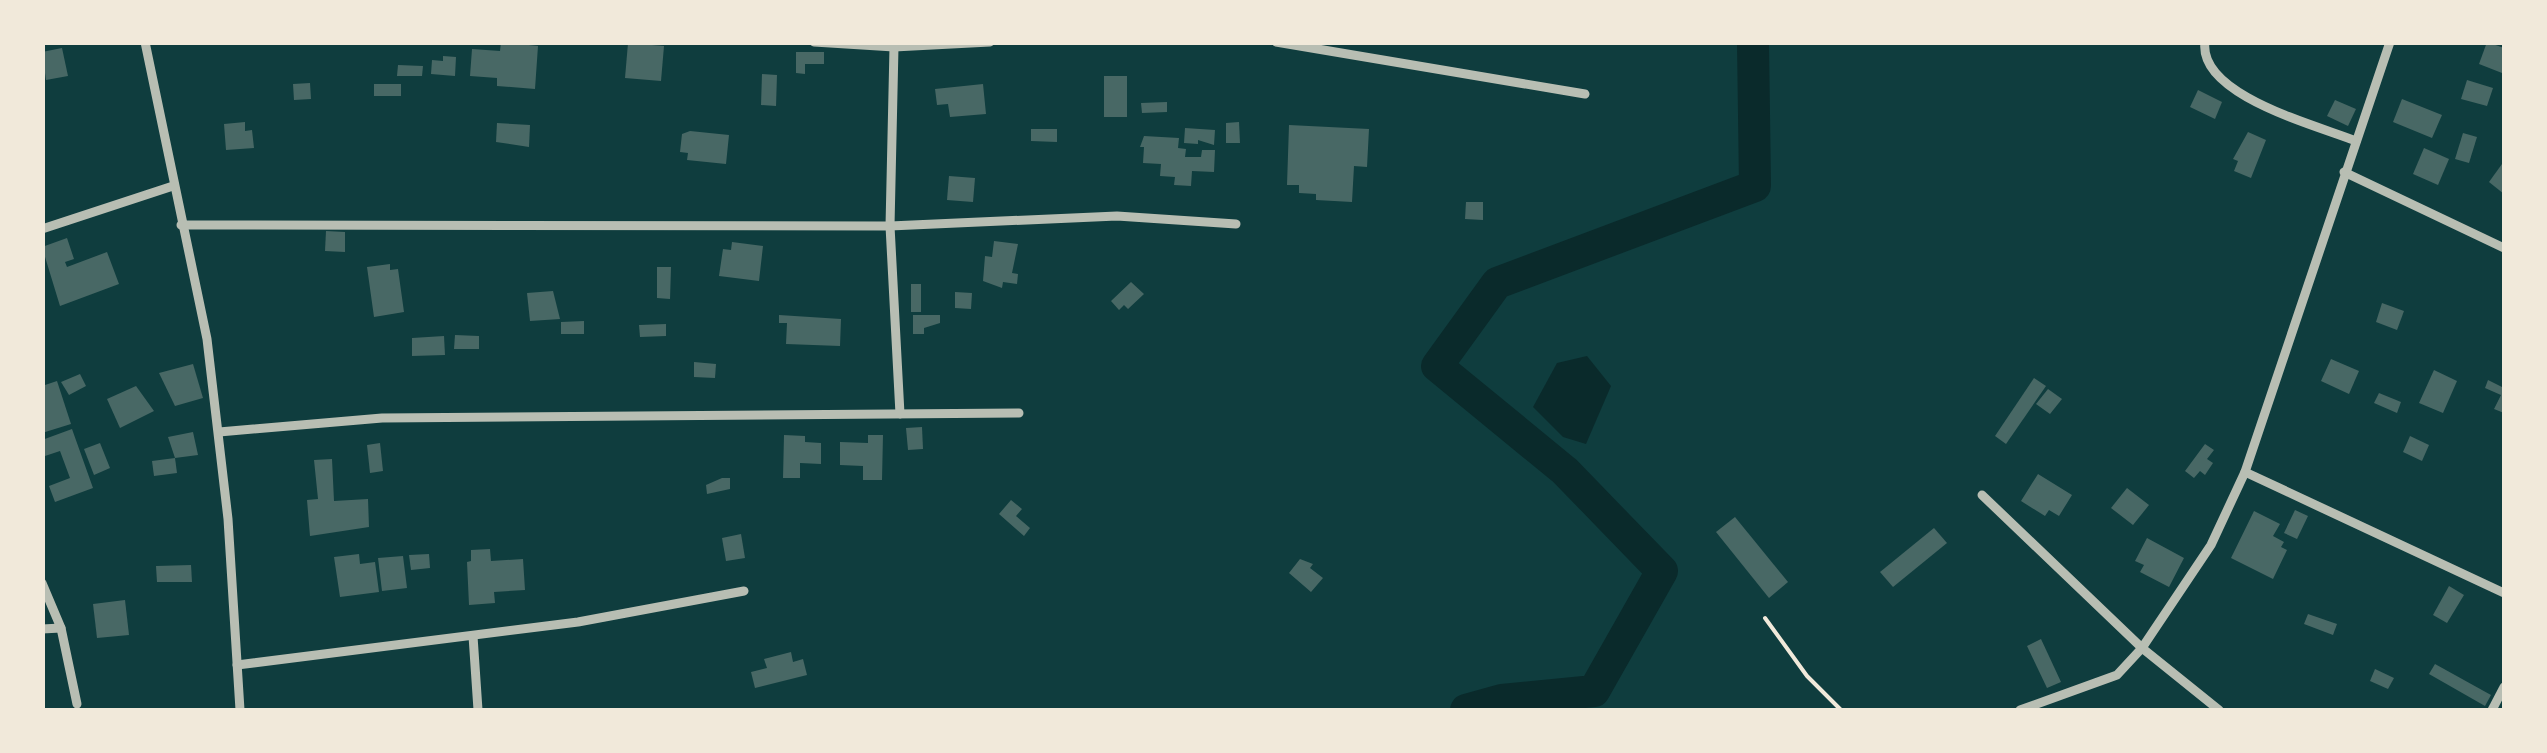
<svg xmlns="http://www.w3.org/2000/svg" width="2547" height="753" viewBox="0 0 2547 753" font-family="Manrope,sans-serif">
<rect width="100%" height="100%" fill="#0f3d3e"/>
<polygon fill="#0a2a2b" points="1587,356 1611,386 1586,444 1563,437 1533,407 1557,363"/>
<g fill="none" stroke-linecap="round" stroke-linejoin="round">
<polyline stroke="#0a2a2b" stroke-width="32" points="1466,710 1502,700 1594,691 1662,571 1565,471 1437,366 1497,283 1755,186 1753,42"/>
</g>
<g fill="#486865">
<polygon points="501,42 538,46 535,89 497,86 497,78 470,76 472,49 500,51"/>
<polygon points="2487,42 2504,48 2502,73 2479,64"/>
<polygon points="628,43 664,46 661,81 625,78"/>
<polygon points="62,48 68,76 46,80 42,52"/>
<polygon points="796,52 824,52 824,64 805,64 805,74 796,73"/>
<polygon points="443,56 456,57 455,76 431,74 432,60 443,61"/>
<polygon points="398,65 423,66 422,76 397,76"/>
<polygon points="762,74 777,75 776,106 761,105"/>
<rect x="1104" y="76" width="23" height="41"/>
<polygon points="2467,80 2493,88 2487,106 2461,99"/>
<polygon points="310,83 311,99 294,100 293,84"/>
<rect x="374" y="84" width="27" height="12"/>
<polygon points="983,84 986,114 950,117 948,104 937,105 935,89"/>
<polygon points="2198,90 2222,102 2215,119 2190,107"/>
<polygon points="2402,99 2442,115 2432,138 2393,122"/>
<polygon points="2335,100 2356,109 2348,126 2327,116"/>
<polygon points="1167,102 1167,112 1142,113 1141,103"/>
<polygon points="245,122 245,131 252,130 254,148 226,150 224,124"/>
<polygon points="1239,122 1240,143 1226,143 1226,123"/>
<polygon points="497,123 530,125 529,147 496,142"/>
<polygon points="1289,125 1369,129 1367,167 1354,166 1352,202 1316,200 1316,194 1299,193 1299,185 1287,185"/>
<polygon points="1185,128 1215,130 1214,145 1198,140 1198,144 1184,143"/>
<polygon points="1031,129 1057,129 1057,142 1031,141"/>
<polygon points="690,131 729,135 726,164 687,160 688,153 680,152 682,134"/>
<polygon points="2248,132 2266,140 2251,178 2234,171 2238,161 2233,159"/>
<polygon points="2463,133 2477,137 2469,163 2455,159"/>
<polygon points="1144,136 1179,138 1178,148 1186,149 1185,157 1201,157 1202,150 1215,150 1214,172 1192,171 1191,186 1174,185 1175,177 1160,176 1161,164 1143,163 1144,147 1140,147"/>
<polygon points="2424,148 2449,159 2438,185 2413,174"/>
<polygon points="2502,164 2504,165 2504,194 2489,182"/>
<polygon points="949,176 975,178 973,202 947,200"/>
<polygon points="1466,202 1483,202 1483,220 1465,219"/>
<polygon points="326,231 345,232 345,252 325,251"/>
<polygon points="67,238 74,259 65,262 67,267 107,252 119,284 60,306 42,247"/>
<polygon points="994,241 1018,244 1012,273 1018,274 1017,284 1003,282 1002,288 983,281 985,256 992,257"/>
<polygon points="732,242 763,246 759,281 719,276 723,249 731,250"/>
<polygon points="390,264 390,270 398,269 404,312 374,317 367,267"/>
<polygon points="657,267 671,267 670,299 657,298"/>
<polygon points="1131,282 1144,294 1128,309 1124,305 1119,310 1111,301"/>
<rect x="911" y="284" width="10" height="28"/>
<polygon points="553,291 560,319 530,321 527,293"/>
<polygon points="955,292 972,293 971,309 955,308"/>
<polygon points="2382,303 2404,311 2397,330 2376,322"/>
<polygon points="779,315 841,319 840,346 786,344 787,323 779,323"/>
<polygon points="913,315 940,315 940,323 924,328 924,334 913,334"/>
<polygon points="584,321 584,334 561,334 561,322"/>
<polygon points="666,324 666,336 640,337 639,325"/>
<polygon points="455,335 479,336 479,349 454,349"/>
<polygon points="444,336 445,355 412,356 412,338"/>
<polygon points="2331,359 2359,371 2349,394 2321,381"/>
<polygon points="694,362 716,364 715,378 694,377"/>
<polygon points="193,364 203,398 175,406 159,373"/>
<polygon points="2434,370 2457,381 2443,413 2419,403"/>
<polygon points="80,374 86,386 69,395 61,382"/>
<polygon points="2034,378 2046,386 2006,444 1995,436"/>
<polygon points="2488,380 2504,388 2504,413 2494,409 2501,395 2485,388"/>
<polygon points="57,381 71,424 42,433 42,386"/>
<polygon points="136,386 154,411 120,428 107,399"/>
<polygon points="2048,389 2062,399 2050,414 2036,404"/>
<polygon points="2379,393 2401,402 2397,413 2374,403"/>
<polygon points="922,427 923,449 908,450 906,428"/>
<polygon points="72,429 93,488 55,502 49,486 70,478 60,451 42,457 42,440"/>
<polygon points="193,432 198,455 175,458 168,437"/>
<polygon points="784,435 805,436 805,442 821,443 821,464 800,463 800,478 783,478"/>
<polygon points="868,435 883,435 882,480 863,480 863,466 840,465 840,442 868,443"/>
<polygon points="2410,436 2429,445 2422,461 2403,452"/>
<polygon points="100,443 110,468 94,475 84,449"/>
<polygon points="380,443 383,471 370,473 367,445"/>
<polygon points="2205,444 2214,450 2207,459 2213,463 2205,475 2200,471 2194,478 2185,471"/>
<polygon points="175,458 177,473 154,476 152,461"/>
<polygon points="332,459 334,501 368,499 369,527 310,536 307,500 318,499 314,460"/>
<polygon points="2038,474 2072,495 2059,516 2049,510 2045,516 2021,501"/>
<polygon points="722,478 730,478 730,489 707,494 706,485"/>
<polygon points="2127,488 2149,505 2133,525 2111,508"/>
<polygon points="1011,500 1022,509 1016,516 1030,528 1024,536 999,514"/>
<polygon points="2295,510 2308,516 2297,539 2284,533"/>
<polygon points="2254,511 2280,524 2273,536 2284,542 2281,547 2287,550 2273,579 2231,558"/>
<polygon points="1735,517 1788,582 1769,598 1716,532"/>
<polygon points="1934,528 1947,543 1893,587 1880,572"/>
<polygon points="741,534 745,558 726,561 722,538"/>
<polygon points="2147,538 2184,558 2169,587 2140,572 2144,565 2135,561"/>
<polygon points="490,549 491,561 523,559 525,590 494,592 495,603 469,605 467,562 471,561 471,550"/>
<polygon points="359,554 360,564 375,562 379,592 340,597 334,557"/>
<polygon points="429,554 430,568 411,570 409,555"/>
<polygon points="403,556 407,588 382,591 378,558"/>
<polygon points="1300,559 1313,564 1310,568 1323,578 1311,592 1289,573"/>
<polygon points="191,565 192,582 157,582 156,566"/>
<polygon points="2449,586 2464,595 2447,623 2433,615"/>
<polygon points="125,600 129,635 97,638 93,604"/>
<polygon points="2308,614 2337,624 2333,635 2304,624"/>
<polygon points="2041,639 2061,682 2047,688 2027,646"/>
<polygon points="791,652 793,662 803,659 807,675 755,688 751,672 767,668 764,659"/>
<polygon points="2435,664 2491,695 2485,706 2429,674"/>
<polygon points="2375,669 2394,678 2388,689 2370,681"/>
</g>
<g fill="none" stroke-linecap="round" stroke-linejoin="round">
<polyline stroke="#f1e9da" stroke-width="4" points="1765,618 1807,676 1841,710"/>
<g stroke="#b8beb3" stroke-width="9">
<polyline points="145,42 207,339 228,519 240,710"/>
<polyline points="814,42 894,47 990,42"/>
<polyline points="1276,42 1585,94"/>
<path d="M 2205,42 C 2198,95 2316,125 2356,141"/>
<polyline points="894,47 890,226 900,414"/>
<polyline points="2344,172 2504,248"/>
<polyline points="181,225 890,226 1117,216 1236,224"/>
<polyline points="42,229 173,186"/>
<polyline points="219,432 382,418 1019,413"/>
<polyline points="2245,472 2504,593"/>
<polyline points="1982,495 2142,648 2219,710"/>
<polyline points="42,583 61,628 77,704"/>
<polyline points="42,629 61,628"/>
<polyline points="473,636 478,710"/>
<polyline points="237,665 578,622 744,591"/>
<polyline points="2020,710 2117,675 2142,648 2211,545 2245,472 2390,42"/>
<polyline points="2492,710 2504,687"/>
</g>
</g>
<rect width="2547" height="753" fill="none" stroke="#f1e9da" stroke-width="90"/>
</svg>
